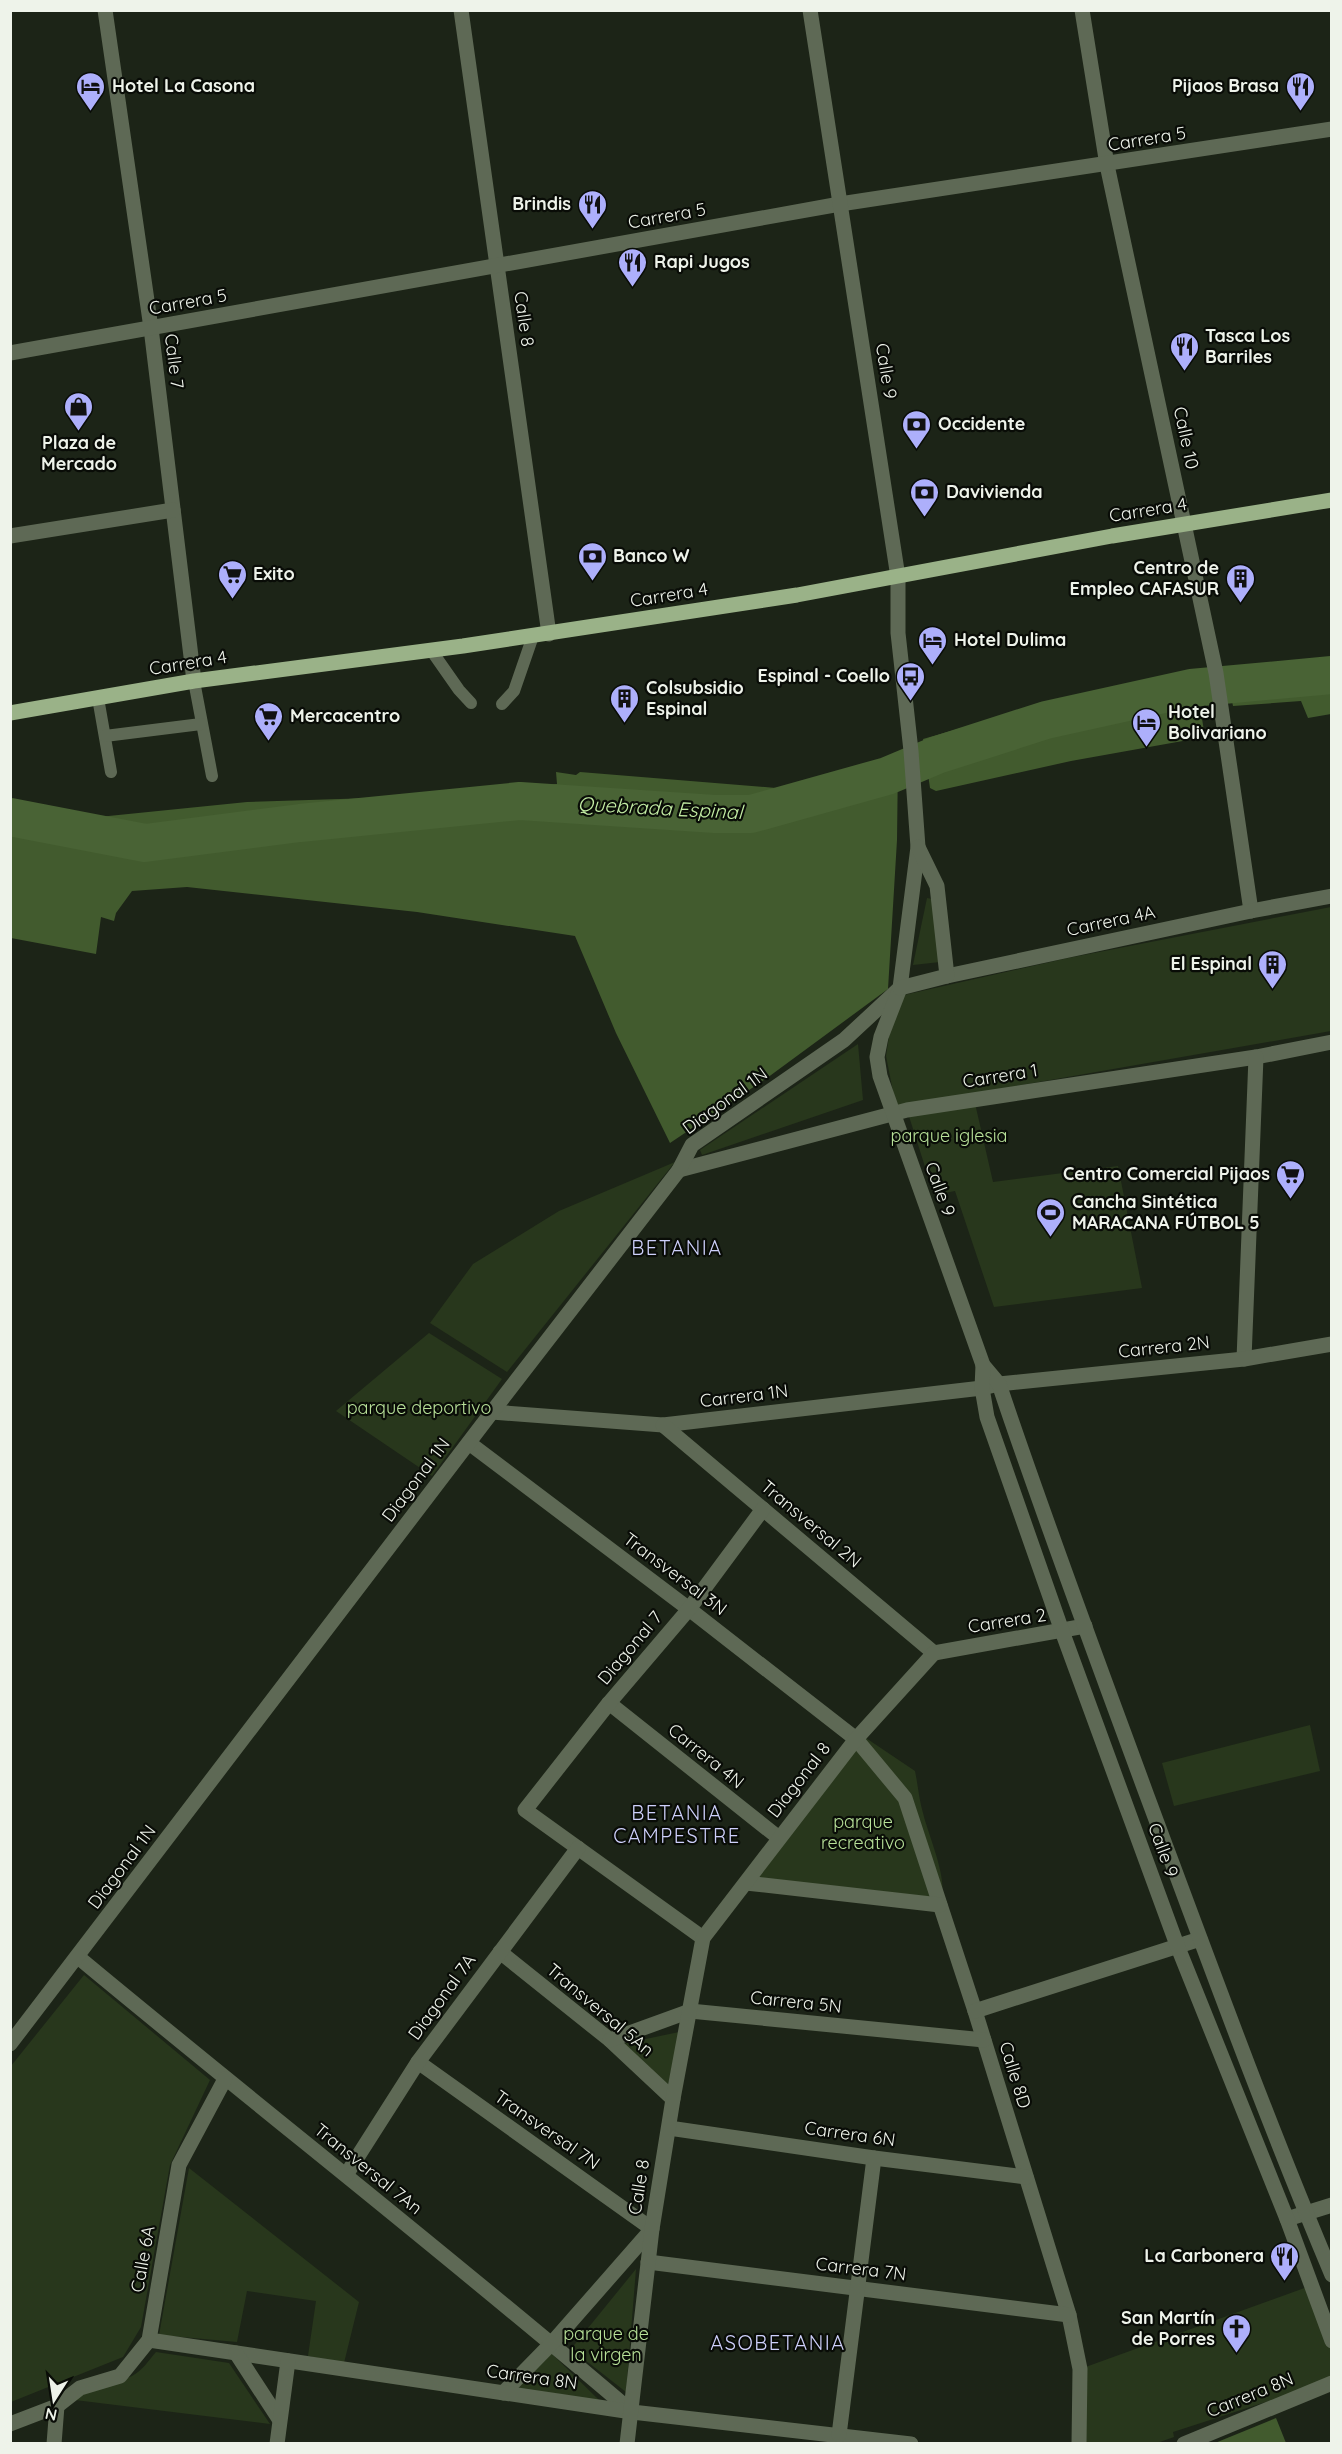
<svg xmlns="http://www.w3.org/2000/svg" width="1342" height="2454" viewBox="0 0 1342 2454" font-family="Quicksand,sans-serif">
<rect width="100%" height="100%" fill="#1c2417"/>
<g fill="#28371c">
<polygon points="927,898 932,899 940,962 913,965"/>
<polygon points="1331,907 1331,1031 896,1107 886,1056 889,1036 904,995 1068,958"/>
<polygon points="858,1044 863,1100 702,1155 700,1150"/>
<polygon points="974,1099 993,1182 1118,1166 1142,1288 994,1307 955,1191 934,1195 907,1110"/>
<polygon points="675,1162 507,1372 430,1323 473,1264 559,1211"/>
<polygon points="429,1333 502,1379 432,1476 336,1411"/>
<polygon points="1310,1725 1320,1771 1174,1806 1162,1763"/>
<path d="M 860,1734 L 915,1771 C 918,1785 919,1800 923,1813 C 929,1838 950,1882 940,1905 L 746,1883 Z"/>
<polygon points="84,1975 210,2080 170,2165 141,2327 123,2357 11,2402 11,2066"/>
<polygon points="679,2032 668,2085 622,2044"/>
<polygon points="189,2168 359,2302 344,2363 308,2356 316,2301 247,2291 237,2342 159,2335"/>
<polygon points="636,2269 626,2392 571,2349"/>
<polygon points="1310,2286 1331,2327 1331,2381 1173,2432 1174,2437 1157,2443 1079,2444 1080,2369"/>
<path d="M 156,2352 L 229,2363 L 270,2424 L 75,2400 C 89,2384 113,2385 132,2376 C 142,2371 149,2360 156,2352 Z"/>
<polygon points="551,2353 601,2402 514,2390"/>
</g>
<g fill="#425b2e">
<polygon points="1331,666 1331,714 1308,718 1301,701 1233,706 1227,677"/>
<polygon points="1196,682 1205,737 1071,761 936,791 930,788 923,739 1031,708 1082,704"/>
<polygon points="898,761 897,840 888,989 767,1078 670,1143 616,1033 575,936 417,912 187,887 132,891 116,913 114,921 101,917 96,954 11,938 11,812 69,820 247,802 434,796 557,784 556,772 576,775 580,772 776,788"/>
<polygon points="1276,2418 1286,2443 1215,2443"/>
</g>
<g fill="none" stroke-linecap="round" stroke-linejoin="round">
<polyline stroke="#496335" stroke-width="38" points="10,817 145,843 300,823 520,801 715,814 751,814 887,776 937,755 1046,720 1191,688 1332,675"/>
<g stroke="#5e6955" stroke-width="12">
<polyline points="431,650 459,690 471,703"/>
<polyline points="194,681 212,776"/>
<polyline points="98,698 111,772"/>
<polyline points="502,704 514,691 533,636"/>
<polyline points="105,736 201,724"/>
</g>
<g stroke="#5e6955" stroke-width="15">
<polyline points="105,10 151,328 194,681"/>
<polyline points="461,10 549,634"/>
<polyline points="1082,10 1107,165 1216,673 1251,911"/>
<polyline points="10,353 840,204 1332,129"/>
<polyline points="10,536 173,510"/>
<polyline points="947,976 1251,911 1332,896"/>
<polyline points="679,1170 907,1110 1256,1057 1332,1042"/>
<polyline points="1244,1359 1256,1057"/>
<polyline points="492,1412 663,1425 982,1388 999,1384 1244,1359 1332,1344"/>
<polyline points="663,1425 934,1653"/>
<polyline points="469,1443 689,1609 856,1739 905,1798 975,2011 1069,2315 1080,2369 1079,2444"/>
<polyline points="934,1653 1085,1626"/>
<polyline points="609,1703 779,1838"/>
<polyline points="746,1883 940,1905"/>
<polyline points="703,1938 525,1810 609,1703 689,1609 763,1509"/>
<polyline points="500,1952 610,2040 673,2099"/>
<path d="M 78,1957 C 262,2110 451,2257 632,2412"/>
<polyline points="975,2011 1200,1939"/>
<polyline points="610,2040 690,2011 984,2040"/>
<polyline points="10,2044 492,1412 679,1170 692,1145 844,1040 900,988"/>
<polyline points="418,2062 652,2229 552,2343 503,2393"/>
<polyline points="669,2128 874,2158 1026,2177"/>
<polyline points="346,2175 418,2062 578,1848"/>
<polyline points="1287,2219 1332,2205"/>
<polyline points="648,2262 1069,2315"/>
<polyline points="149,2340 632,2412 911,2444"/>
<polyline points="236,2353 279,2419"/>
<polyline points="10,2424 57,2406 80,2388 120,2376 149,2340 179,2165 225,2079"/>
<polyline points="839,2435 874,2158"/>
<polyline points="54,2444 57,2406"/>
<polyline points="277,2444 288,2361"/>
<polyline points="627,2444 652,2229 673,2099 703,1938 856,1739 934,1653"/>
<polyline points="1184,2444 1332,2383"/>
</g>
<g stroke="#5e6955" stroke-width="15">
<path d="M 810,10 L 898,577 L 898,633 L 911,751 L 918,847 L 900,988 L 881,1037 L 877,1057 L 880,1076 L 983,1365 L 999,1384 C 1045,1521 1096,1657 1146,1793 C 1206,1954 1265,2116 1332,2275"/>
<polyline points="900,988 947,976 937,886 918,847"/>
<polyline points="983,1365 982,1388 987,1417 1062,1631 1177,1945 1287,2219 1332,2341"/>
</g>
<polyline stroke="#9ab288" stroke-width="15" points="10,713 194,681 463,646 797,595 1112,536 1332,500"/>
</g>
<defs>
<symbol id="hotel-pin" viewBox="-11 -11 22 30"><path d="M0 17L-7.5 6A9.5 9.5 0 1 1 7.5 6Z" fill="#adaffb" stroke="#090c07"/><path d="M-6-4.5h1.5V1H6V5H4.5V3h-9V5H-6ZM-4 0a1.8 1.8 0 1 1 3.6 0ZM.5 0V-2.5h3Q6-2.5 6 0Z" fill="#111"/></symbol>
<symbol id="restaurant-pin" viewBox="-11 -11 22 30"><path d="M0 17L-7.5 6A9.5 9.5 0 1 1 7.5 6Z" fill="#adaffb" stroke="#090c07"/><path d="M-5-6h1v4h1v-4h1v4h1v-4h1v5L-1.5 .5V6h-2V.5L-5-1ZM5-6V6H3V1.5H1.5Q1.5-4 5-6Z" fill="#111"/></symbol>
<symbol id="shop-pin" viewBox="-11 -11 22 30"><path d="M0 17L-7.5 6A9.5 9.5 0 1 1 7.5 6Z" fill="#adaffb" stroke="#090c07"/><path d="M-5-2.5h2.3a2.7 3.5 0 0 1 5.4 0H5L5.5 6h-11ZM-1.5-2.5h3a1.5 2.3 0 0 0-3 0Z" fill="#111"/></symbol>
<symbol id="bank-pin" viewBox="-11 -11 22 30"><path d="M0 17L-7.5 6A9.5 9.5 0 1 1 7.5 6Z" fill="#adaffb" stroke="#090c07"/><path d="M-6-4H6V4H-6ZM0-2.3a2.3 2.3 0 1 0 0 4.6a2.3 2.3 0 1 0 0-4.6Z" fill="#111"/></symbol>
<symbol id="supermarket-pin" viewBox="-11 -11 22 30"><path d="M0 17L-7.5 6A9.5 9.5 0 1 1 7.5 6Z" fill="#adaffb" stroke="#090c07"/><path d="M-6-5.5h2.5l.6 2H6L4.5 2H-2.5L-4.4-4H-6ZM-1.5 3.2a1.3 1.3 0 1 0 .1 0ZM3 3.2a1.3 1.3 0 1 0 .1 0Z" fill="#111"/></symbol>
<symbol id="building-pin" viewBox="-11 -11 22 30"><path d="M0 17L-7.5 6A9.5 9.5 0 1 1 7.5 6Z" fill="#adaffb" stroke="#090c07"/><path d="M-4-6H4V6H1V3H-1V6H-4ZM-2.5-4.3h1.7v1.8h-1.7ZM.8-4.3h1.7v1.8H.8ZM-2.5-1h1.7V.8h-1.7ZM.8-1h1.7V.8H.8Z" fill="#111"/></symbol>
<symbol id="bus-pin" viewBox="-11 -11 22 30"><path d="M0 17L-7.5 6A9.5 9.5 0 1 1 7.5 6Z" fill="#adaffb" stroke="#090c07"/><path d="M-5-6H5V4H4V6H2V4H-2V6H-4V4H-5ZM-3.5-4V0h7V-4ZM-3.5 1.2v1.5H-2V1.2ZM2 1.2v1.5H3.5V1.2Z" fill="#111"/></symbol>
<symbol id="stadium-pin" viewBox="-11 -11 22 30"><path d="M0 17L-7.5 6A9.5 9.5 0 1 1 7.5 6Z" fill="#adaffb" stroke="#090c07"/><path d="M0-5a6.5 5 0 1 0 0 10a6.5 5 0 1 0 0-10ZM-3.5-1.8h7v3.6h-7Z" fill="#111"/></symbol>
<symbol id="church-pin" viewBox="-11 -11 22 30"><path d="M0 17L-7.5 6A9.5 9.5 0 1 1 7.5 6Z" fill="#adaffb" stroke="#090c07"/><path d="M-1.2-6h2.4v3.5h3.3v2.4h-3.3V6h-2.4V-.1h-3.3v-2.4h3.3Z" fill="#111"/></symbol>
</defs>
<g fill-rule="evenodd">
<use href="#hotel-pin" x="74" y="70" width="33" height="45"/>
<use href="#restaurant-pin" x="1284" y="70" width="33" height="45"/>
<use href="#restaurant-pin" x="576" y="188" width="33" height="45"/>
<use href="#restaurant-pin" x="616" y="246" width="33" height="45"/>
<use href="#restaurant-pin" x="1168" y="330" width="33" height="45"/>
<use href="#shop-pin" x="62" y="390" width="33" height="45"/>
<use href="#bank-pin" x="900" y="408" width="33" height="45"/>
<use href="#bank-pin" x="908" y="476" width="33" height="45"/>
<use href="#bank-pin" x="576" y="540" width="33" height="45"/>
<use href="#supermarket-pin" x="216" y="558" width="33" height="45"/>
<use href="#building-pin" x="1224" y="562" width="33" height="45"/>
<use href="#hotel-pin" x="916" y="624" width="33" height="45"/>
<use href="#bus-pin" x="894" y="660" width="33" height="45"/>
<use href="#building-pin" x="608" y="682" width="33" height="45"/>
<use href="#supermarket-pin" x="252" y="700" width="33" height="45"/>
<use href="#hotel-pin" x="1130" y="706" width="33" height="45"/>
<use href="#building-pin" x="1256" y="948" width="33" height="45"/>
<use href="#supermarket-pin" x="1274" y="1158" width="33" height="45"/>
<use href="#stadium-pin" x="1034" y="1196" width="33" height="45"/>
<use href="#restaurant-pin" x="1268" y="2240" width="33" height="45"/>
<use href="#church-pin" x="1220" y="2312" width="33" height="45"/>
</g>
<g text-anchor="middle" stroke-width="4.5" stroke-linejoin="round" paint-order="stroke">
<g font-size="18" font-weight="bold" fill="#eef3ea" stroke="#090c07" text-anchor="start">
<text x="112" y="92">Hotel La Casona</text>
<text x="1279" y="92" text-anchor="end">Pijaos Brasa</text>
<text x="571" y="210" text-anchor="end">Brindis</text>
<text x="654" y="268">Rapi Jugos</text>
<text x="1205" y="342">Tasca Los<tspan x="1205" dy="21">Barriles</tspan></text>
<text x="938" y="430">Occidente</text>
<text x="79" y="449" text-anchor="middle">Plaza de<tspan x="79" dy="21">Mercado</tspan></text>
<text x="946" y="498">Davivienda</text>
<text x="613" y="562">Banco W</text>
<text x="1219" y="574" text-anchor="end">Centro de<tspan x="1219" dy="21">Empleo CAFASUR</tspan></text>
<text x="253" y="580">Exito</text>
<text x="954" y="646">Hotel Dulima</text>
<text x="890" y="682" text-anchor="end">Espinal - Coello</text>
<text x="646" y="694">Colsubsidio<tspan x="646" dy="21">Espinal</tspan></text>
<text x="1168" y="718">Hotel<tspan x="1168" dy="21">Bolivariano</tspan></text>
<text x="290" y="722">Mercacentro</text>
<text x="1252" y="970" text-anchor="end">El Espinal</text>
<text x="1270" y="1180" text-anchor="end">Centro Comercial Pijaos</text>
<text x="1072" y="1208">Cancha Sintética<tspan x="1072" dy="21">MARACANA FÚTBOL 5</tspan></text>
<text x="1264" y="2262" text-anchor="end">La Carbonera</text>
<text x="1215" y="2324" text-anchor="end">San Martín<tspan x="1215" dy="21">de Porres</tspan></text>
</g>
<g font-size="18" fill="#eef3ea" stroke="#090c07">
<text transform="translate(1147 139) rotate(-9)" y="6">Carrera 5</text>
<text transform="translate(667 216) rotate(-10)" y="6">Carrera 5</text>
<text transform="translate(188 302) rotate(-10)" y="6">Carrera 5</text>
<text transform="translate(524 319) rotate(82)" y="6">Calle 8</text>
<text transform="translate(174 361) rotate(83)" y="6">Calle 7</text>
<text transform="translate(886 371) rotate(81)" y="6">Calle 9</text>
<text transform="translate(1186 438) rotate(78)" y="6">Calle 10</text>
<text transform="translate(1148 510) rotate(-9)" y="6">Carrera 4</text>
<text transform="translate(669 595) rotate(-9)" y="6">Carrera 4</text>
<text transform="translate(188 663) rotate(-9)" y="6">Carrera 4</text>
<text transform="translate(1111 921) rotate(-12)" y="6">Carrera 4A</text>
<text transform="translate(1000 1076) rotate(-9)" y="6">Carrera 1</text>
<text transform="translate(725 1101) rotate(-36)" y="6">Diagonal 1N</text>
<text transform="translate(940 1189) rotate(70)" y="6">Calle 9</text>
<text transform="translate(1164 1347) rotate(-6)" y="6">Carrera 2N</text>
<text transform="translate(744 1396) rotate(-7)" y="6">Carrera 1N</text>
<text transform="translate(416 1480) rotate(-53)" y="6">Diagonal 1N</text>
<text transform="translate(811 1524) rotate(40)" y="6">Transversal 2N</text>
<text transform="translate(675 1574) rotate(37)" y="6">Transversal 3N</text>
<text transform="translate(1007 1621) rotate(-9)" y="6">Carrera 2</text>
<text transform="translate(630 1648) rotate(-50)" y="6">Diagonal 7</text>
<text transform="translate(706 1756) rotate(39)" y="6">Carrera 4N</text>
<text transform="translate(799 1780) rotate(-52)" y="6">Diagonal 8</text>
<text transform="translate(1163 1850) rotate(70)" y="6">Calle 9</text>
<text transform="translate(122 1867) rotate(-53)" y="6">Diagonal 1N</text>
<text transform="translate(442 1997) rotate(-54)" y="6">Diagonal 7A</text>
<text transform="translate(796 2002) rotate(6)" y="6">Carrera 5N</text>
<text transform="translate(600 2010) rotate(40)" y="6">Transversal 5An</text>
<text transform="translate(1015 2075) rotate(73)" y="6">Calle 8D</text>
<text transform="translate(547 2130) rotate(35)" y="6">Transversal 7N</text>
<text transform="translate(850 2134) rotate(8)" y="6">Carrera 6N</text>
<text transform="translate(368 2169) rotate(39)" y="6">Transversal 7An</text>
<text transform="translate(639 2187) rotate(-81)" y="6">Calle 8</text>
<text transform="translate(143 2259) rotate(-80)" y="6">Calle 6A</text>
<text transform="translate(861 2269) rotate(7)" y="6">Carrera 7N</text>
<text transform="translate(532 2377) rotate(8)" y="6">Carrera 8N</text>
<text transform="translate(1250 2395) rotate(-22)" y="6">Carrera 8N</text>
</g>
<g font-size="18" fill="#b7e098" stroke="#090c07">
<text x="949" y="1142">parque iglesia</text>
<text x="419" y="1414">parque deportivo</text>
<text x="863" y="1828">parque<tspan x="863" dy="21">recreativo</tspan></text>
<text x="606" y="2340">parque de<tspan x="606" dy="21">la virgen</tspan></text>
</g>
<g font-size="20" font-style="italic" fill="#c4eea5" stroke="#090c07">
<text transform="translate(660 808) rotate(3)" y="7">Quebrada Espinal</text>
</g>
<g font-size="20" letter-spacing="1.5" fill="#ced0fb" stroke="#090c07">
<text x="677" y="1255">BETANIA</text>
<text x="677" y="1820">BETANIA<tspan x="677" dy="23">CAMPESTRE</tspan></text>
<text x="778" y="2350">ASOBETANIA</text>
</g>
</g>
<rect width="1342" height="2454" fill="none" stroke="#eef3ea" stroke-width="24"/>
<g transform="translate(54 2400) rotate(192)" stroke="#090c07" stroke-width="4.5" paint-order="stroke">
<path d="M0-4.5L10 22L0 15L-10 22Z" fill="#eef3ea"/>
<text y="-9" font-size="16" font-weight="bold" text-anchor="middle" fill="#eef3ea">N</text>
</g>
</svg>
